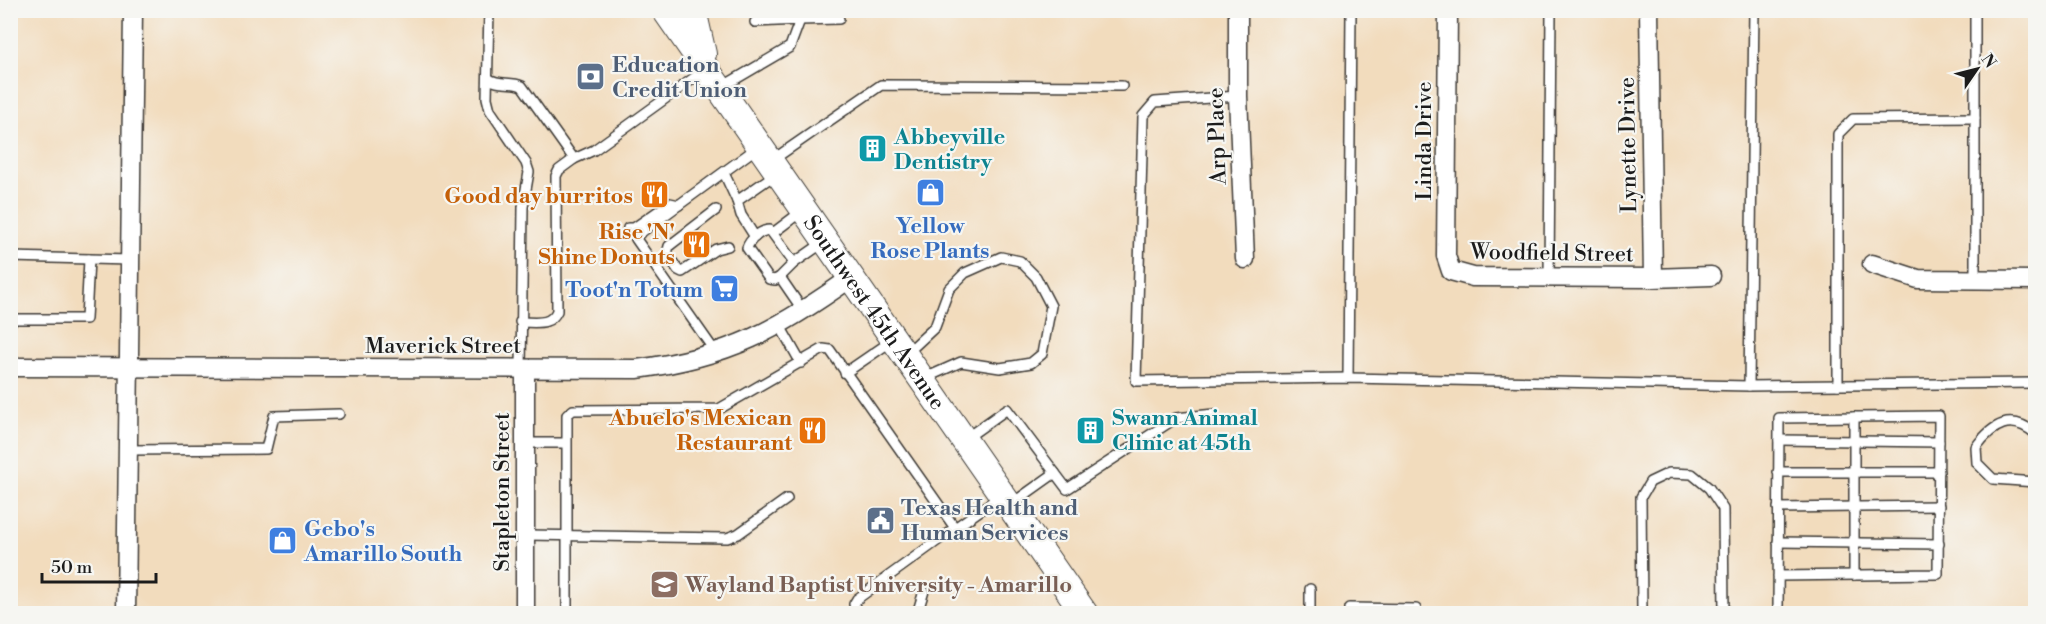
<svg xmlns="http://www.w3.org/2000/svg" width="2046" height="624" viewBox="0 0 2046 624" font-family="'Libre Bodoni',serif">
<rect width="100%" height="100%" fill="#f6f6f2"/>
<filter id="ink" filterUnits="userSpaceOnUse"><feTurbulence type="fractalNoise" baseFrequency=".0167" numOctaves="2"/><feDisplacementMap in="SourceGraphic" scale="12" xChannelSelector="R" yChannelSelector="G"/><feConvolveMatrix kernelMatrix="1 2 1 2 8 2 1 2 1" color-interpolation-filters="sRGB"/></filter>
<filter id="wash" filterUnits="userSpaceOnUse"><feTurbulence type="fractalNoise" baseFrequency=".008" numOctaves="4" result="noise"/><feDisplacementMap in="SourceGraphic" scale="24" xChannelSelector="R" yChannelSelector="G"/><feGaussianBlur stdDeviation="1.35" result="paint"/><feColorMatrix in="noise" values="0 0 0 0 0 0 0 0 0 0 0 0 0 0 0 0 0 1.4 0 .05"/><feComposite in="paint" operator="in"/></filter>
<g filter="url(#wash)">
<rect width="100%" height="100%" fill="#f2dcbd"/>
</g>
<g filter="url(#ink)">
<g fill="none" stroke-linecap="round" stroke-linejoin="round">
<defs>
<g id="lane">
<polyline points="489,10 487,98 490,110 526,163 529,172 523,207 521,370"/>
<polyline points="1975,10 1975,279"/>
<polyline points="800,20 839,19"/>
<path d="M 488,78 C 498,86 510,81 522,86 L 574,159 L 594,150 L 705,70"/>
<polyline points="722,87 790,47 800,20 755,22"/>
<polyline points="1238,96 1155,102 1143,116 1136,381 1348,378 1749,386 2036,383"/>
<polyline points="771,161 881,85 1122,86"/>
<polyline points="724,173 737,201"/>
<polyline points="716,210 669,246 667,254 678,270 682,272 716,249 728,246"/>
<polyline points="628,228 634,228 670,203 679,205"/>
<polyline points="773,233 802,211"/>
<polyline points="755,237 741,215 737,201 777,173"/>
<polyline points="10,257 130,260"/>
<polyline points="794,263 824,242"/>
<path d="M 780,277 L 794,263 L 770,230 C 761,230 750,239 747,248 L 769,279 L 775,280 L 780,277 L 804,312"/>
<polyline points="1549,278 1551,10"/>
<polyline points="10,319 86,319 89,259"/>
<path d="M 520,322 C 536,322 550,326 557,311 L 556,176 L 559,170 L 574,159"/>
<polyline points="780,326 801,363"/>
<polyline points="716,353 636,239 639,234 758,147"/>
<polyline points="906,354 935,327 949,289 965,273 1001,257 1020,261 1036,277 1051,306 1042,354 1031,363 1000,368 961,362 925,378"/>
<polyline points="845,373 893,340"/>
<polyline points="1348,378 1351,10"/>
<polyline points="1838,385 1838,134 1853,119 1975,118"/>
<polyline points="1749,386 1754,10"/>
<path d="M 2036,434 C 2011,413 1993,424 1976,447 L 1977,463 L 1993,479 L 2036,482"/>
<polyline points="965,439 1007,409 1067,489 1176,418 1214,414"/>
<polyline points="1779,440 1939,442"/>
<polyline points="525,443 566,443"/>
<polyline points="128,450 266,449 274,416 339,414"/>
<polyline points="1778,472 1939,472"/>
<polyline points="1010,505 1055,473"/>
<polyline points="1778,508 1939,506"/>
<polyline points="955,528 1002,495"/>
<polyline points="526,535 727,538 738,534 787,499"/>
<polyline points="1778,542 1939,544"/>
<polyline points="1854,575 1854,417"/>
<polyline points="1310,589 1310,614"/>
<polyline points="567,614 567,415 573,410 719,409 823,349 830,350 955,528 857,599 854,604 856,614"/>
<polyline points="917,614 924,591"/>
<polyline points="1349,614 1349,608 1416,609 1416,614"/>
<polyline points="1642,614 1641,497 1650,482 1669,473 1692,474 1709,488 1723,509 1724,614"/>
<polyline points="1778,614 1779,418 1939,416 1938,574 1778,576"/>
</g>
<g id="street">
<polyline points="1238,10 1238,96 1245,259"/>
<polyline points="1448,10 1446,256 1451,271 1473,277 1653,278 1711,276"/>
<polyline points="1649,10 1653,278"/>
<polyline points="1872,264 1918,279 2036,280"/>
<path d="M 10,367 L 637,369 C 729,357 778,330 852,277"/>
<polyline points="126,614 133,10"/>
<polyline points="525,614 525,370"/>
</g>
<g id="secondary">
<path id="s1" d="M 665,10 L 1085,614"/>
<polyline points="693,10 703,54"/>
</g>
</defs>
<use href="#lane" stroke="#3c3934" stroke-width="12"/>
<use href="#street" stroke="#3c3934" stroke-width="21"/>
<use href="#secondary" stroke="#3c3934" stroke-width="28"/>
<use href="#lane" stroke="#fff" stroke-width="9"/>
<use href="#street" stroke="#fff" stroke-width="18"/>
<use href="#secondary" stroke="#fff" stroke-width="26"/>
</g>
</g>
<defs>
<symbol id="bank-square" viewBox="-11 -11 22 22"><rect x="-9" y="-9" width="18" height="18" rx="4" fill="#5c6f8a" stroke="#f6f6f2"/><path d="M-6-4H6V4H-6ZM0-2.3a2.3 2.3 0 1 0 0 4.6a2.3 2.3 0 1 0 0-4.6Z" fill="#fff"/></symbol>
<symbol id="building-square" viewBox="-11 -11 22 22"><rect x="-9" y="-9" width="18" height="18" rx="4" fill="#0f9aa8" stroke="#f6f6f2"/><path d="M-4-6H4V6H1V3H-1V6H-4ZM-2.5-4.3h1.7v1.8h-1.7ZM.8-4.3h1.7v1.8H.8ZM-2.5-1h1.7V.8h-1.7ZM.8-1h1.7V.8H.8Z" fill="#fff"/></symbol>
<symbol id="shop-square" viewBox="-11 -11 22 22"><rect x="-9" y="-9" width="18" height="18" rx="4" fill="#3f7fe0" stroke="#f6f6f2"/><path d="M-5-2.5h2.3a2.7 3.5 0 0 1 5.4 0H5L5.5 6h-11ZM-1.5-2.5h3a1.5 2.3 0 0 0-3 0Z" fill="#fff"/></symbol>
<symbol id="restaurant-square" viewBox="-11 -11 22 22"><rect x="-9" y="-9" width="18" height="18" rx="4" fill="#e8710a" stroke="#f6f6f2"/><path d="M-5-6h1v4h1v-4h1v4h1v-4h1v5L-1.5 .5V6h-2V.5L-5-1ZM5-6V6H3V1.5H1.5Q1.5-4 5-6Z" fill="#fff"/></symbol>
<symbol id="supermarket-square" viewBox="-11 -11 22 22"><rect x="-9" y="-9" width="18" height="18" rx="4" fill="#3f7fe0" stroke="#f6f6f2"/><path d="M-6-5.5h2.5l.6 2H6L4.5 2H-2.5L-4.4-4H-6ZM-1.5 3.2a1.3 1.3 0 1 0 .1 0ZM3 3.2a1.3 1.3 0 1 0 .1 0Z" fill="#fff"/></symbol>
<symbol id="civic-square" viewBox="-11 -11 22 22"><rect x="-9" y="-9" width="18" height="18" rx="4" fill="#5c6f8a" stroke="#f6f6f2"/><path d="M-.6-6.5H3V-4.5H.6V-3L4-1V1h2V6H-6V1h2V-1L-.6-3ZM-1.2 2.5V6h2.4V2.5Z" fill="#fff"/></symbol>
<symbol id="university-square" viewBox="-11 -11 22 22"><rect x="-9" y="-9" width="18" height="18" rx="4" fill="#8d6e63" stroke="#f6f6f2"/><path d="M0-5L7-2L0 1L-7-2ZM-4 1L0 2.5L4 1V4Q0 6-4 4Z" fill="#fff"/></symbol>
</defs>
<g fill-rule="evenodd">
<use href="#bank-square" x="574" y="60" width="33" height="33"/>
<use href="#building-square" x="856" y="132" width="33" height="33"/>
<use href="#shop-square" x="914" y="176" width="33" height="33"/>
<use href="#restaurant-square" x="638" y="178" width="33" height="33"/>
<use href="#restaurant-square" x="680" y="228" width="33" height="33"/>
<use href="#supermarket-square" x="708" y="272" width="33" height="33"/>
<use href="#restaurant-square" x="796" y="414" width="33" height="33"/>
<use href="#building-square" x="1074" y="414" width="33" height="33"/>
<use href="#civic-square" x="864" y="504" width="33" height="33"/>
<use href="#shop-square" x="266" y="524" width="33" height="33"/>
<use href="#university-square" x="648" y="568" width="33" height="33"/>
</g>
<g text-anchor="middle" stroke-width="4.5" stroke-linejoin="round" paint-order="stroke">
<g font-size="22" font-weight="bold" fill="#4e5e75" stroke="#f6f6f2" text-anchor="start">
<text x="612" y="72">Education<tspan x="612" dy="25">Credit Union</tspan></text>
<text x="901" y="515">Texas Health and<tspan x="901" dy="25">Human Services</tspan></text>
</g>
<g font-size="22" font-weight="bold" fill="#0d838f" stroke="#f6f6f2" text-anchor="start">
<text x="894" y="144">Abbeyville<tspan x="894" dy="25">Dentistry</tspan></text>
<text x="1112" y="425">Swann Animal<tspan x="1112" dy="25">Clinic at 45th</tspan></text>
</g>
<g font-size="22" fill="#1c1c1c" stroke="#f6f6f2">
<text transform="translate(1216 136) rotate(-92)" y="8">Arp Place</text>
<text transform="translate(1423 141) rotate(-90)" y="8">Linda Drive</text>
<text transform="translate(1627 145) rotate(-91)" y="8">Lynette Drive</text>
<text transform="translate(1552 252) rotate(1)" y="8">Woodfield Street</text>
<text dy="8" stroke="none"><textPath href="#s1" startOffset="368">Southwest 45th Avenue</textPath></text>
<text x="443" y="353">Maverick Street</text>
<text transform="translate(501 492) rotate(-90)" y="8">Stapleton Street</text>
</g>
<g font-size="22" font-weight="bold" fill="#c56008" stroke="#f6f6f2" text-anchor="end">
<text x="633" y="203">Good day burritos</text>
<text x="675" y="239">Rise 'N'<tspan x="675" dy="25">Shine Donuts</tspan></text>
<text x="792" y="425">Abuelo's Mexican<tspan x="792" dy="25">Restaurant</tspan></text>
</g>
<g font-size="22" font-weight="bold" fill="#366cbe" stroke="#f6f6f2">
<text x="930" y="233">Yellow<tspan x="930" dy="25">Rose Plants</tspan></text>
<text x="703" y="297" text-anchor="end">Toot'n Totum</text>
<text x="304" y="536" text-anchor="start">Gebo's<tspan x="304" dy="25">Amarillo South</tspan></text>
</g>
<g font-size="22" font-weight="bold" fill="#785e54" stroke="#f6f6f2" text-anchor="start">
<text x="685" y="592">Wayland Baptist University - Amarillo</text>
</g>
</g>
<rect width="2046" height="624" fill="none" stroke="#f6f6f2" stroke-width="36"/>
<g transform="translate(1977 69) rotate(55)" stroke="#f6f6f2" stroke-width="4.5" paint-order="stroke">
<path d="M0-4.5L10 22L0 15L-10 22Z" fill="#1c1c1c"/>
<text y="-9" font-size="16" font-weight="bold" text-anchor="middle" fill="#1c1c1c">N</text>
</g>
<path d="M42 573v9h114v-9" fill="none" stroke="#1c1c1c" stroke-width="3"/>
<text x="51" y="573" font-size="18" fill="#1c1c1c" stroke="#f6f6f2" stroke-width="4.5" paint-order="stroke">50 m</text>
</svg>
